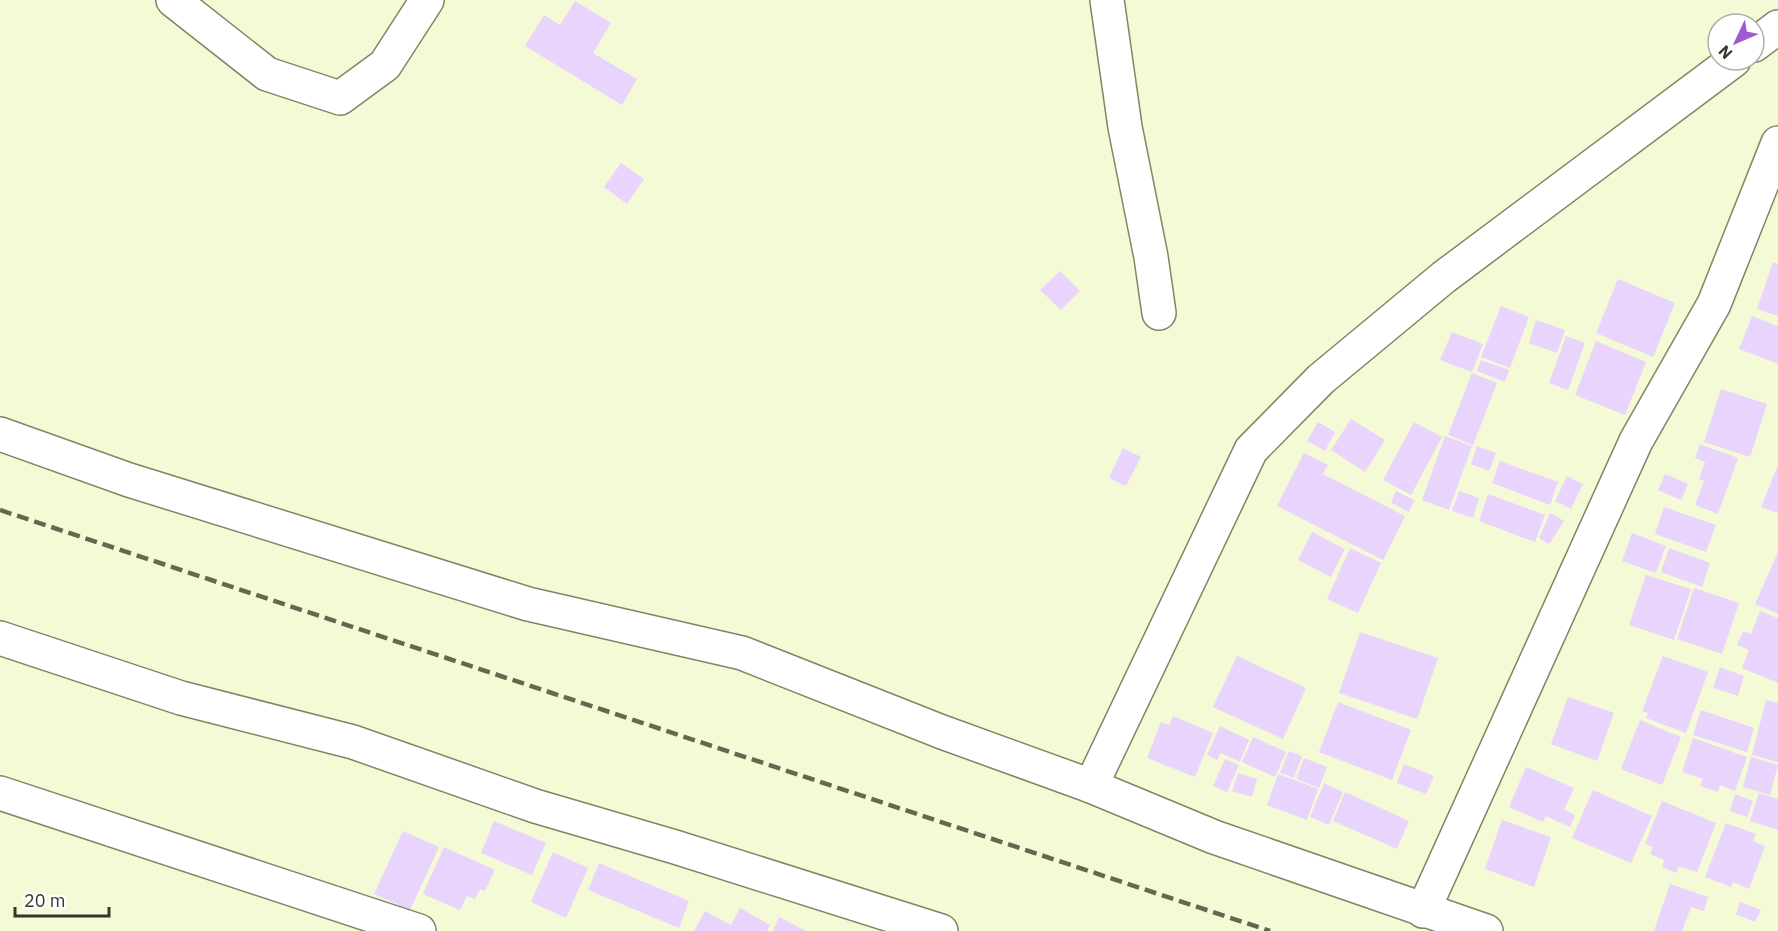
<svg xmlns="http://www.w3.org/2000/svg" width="1778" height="931" viewBox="0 0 1778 931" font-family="'IBM Plex Sans',sans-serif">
<rect width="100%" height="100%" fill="#f5fad6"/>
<g fill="#e8d4fc">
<polygon points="575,1 611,23 593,53 637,79 622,105 525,46 544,15 560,25"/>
<polygon points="621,163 644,179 627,204 604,187"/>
<polygon points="1773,262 1778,264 1778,316 1757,309"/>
<polygon points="1060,271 1080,291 1061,310 1040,290"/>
<polygon points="1618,279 1675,303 1653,357 1596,333"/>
<polygon points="1501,306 1529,317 1510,368 1481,357"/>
<polygon points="1752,316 1778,326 1778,364 1739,349"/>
<polygon points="1536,320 1565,330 1557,353 1529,343"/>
<polygon points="1452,332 1483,344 1472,372 1440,360"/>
<polygon points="1566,336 1585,343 1568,390 1549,383"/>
<polygon points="1596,341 1646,362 1625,415 1575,395"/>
<polygon points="1481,360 1509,370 1505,382 1477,371"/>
<polygon points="1472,373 1497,383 1473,445 1448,435"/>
<polygon points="1721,389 1767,404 1750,457 1704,442"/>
<polygon points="1351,419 1385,440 1365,472 1331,450"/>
<polygon points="1318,422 1335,432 1325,451 1307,441"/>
<polygon points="1414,422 1442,437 1411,495 1383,480"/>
<polygon points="1445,436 1472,446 1449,510 1422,500"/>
<polygon points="1700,444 1738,458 1718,514 1695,505 1704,481 1699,479 1705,462 1695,458"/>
<polygon points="1477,446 1496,453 1489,471 1471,464"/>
<polygon points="1123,448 1141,457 1126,486 1109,478"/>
<polygon points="1304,453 1328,465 1323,474 1405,516 1383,560 1277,506"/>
<polygon points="1500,461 1558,482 1550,505 1492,483"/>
<polygon points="1778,465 1778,513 1761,507"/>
<polygon points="1665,474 1688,484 1681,500 1658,490"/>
<polygon points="1567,476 1583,484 1571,509 1555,501"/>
<polygon points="1396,491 1414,500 1409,512 1391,503"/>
<polygon points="1459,491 1479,498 1473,518 1452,511"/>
<polygon points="1488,494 1545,515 1535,542 1479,521"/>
<polygon points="1664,507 1716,525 1706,552 1655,534"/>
<polygon points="1550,513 1564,521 1549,544 1539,538"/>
<polygon points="1312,532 1345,549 1331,577 1298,560"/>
<polygon points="1632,533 1666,546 1656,573 1622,561"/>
<polygon points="1350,548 1381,563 1358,613 1327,599"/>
<polygon points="1669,548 1710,563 1702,587 1661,572"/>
<polygon points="1778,552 1778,614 1755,604"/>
<polygon points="1646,575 1691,589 1674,640 1629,625"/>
<polygon points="1694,588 1739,603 1722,654 1677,639"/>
<polygon points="1760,611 1778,618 1778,683 1742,668 1749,650 1737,645 1743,631 1751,634"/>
<polygon points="1360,632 1438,658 1417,719 1339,693"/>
<polygon points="1237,656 1306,688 1283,739 1213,707"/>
<polygon points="1663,656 1708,672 1686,733 1646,718 1648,713 1642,711"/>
<polygon points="1720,667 1744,676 1738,696 1713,688"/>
<polygon points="1568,697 1614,713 1597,761 1551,744"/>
<polygon points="1766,700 1778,703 1778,762 1752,755"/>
<polygon points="1338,702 1411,730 1392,780 1319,752"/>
<polygon points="1701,710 1754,728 1747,752 1693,735"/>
<polygon points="1173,716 1213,733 1195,777 1147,758 1161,722 1169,725"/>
<polygon points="1640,720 1681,737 1662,785 1621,769"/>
<polygon points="1220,726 1249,740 1240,762 1221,753 1217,760 1207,755"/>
<polygon points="1253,737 1286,752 1275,777 1242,762"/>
<polygon points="1693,738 1747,757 1735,791 1720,785 1718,792 1700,786 1703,779 1682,772"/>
<polygon points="1289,751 1302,756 1294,778 1280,773"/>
<polygon points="1751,757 1778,765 1770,795 1743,787"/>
<polygon points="1304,758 1327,767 1319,788 1296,779"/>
<polygon points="1225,759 1239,765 1227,792 1213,786"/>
<polygon points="1404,764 1434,776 1426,794 1397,783"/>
<polygon points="1526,767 1574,788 1564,810 1575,815 1570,827 1546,816 1543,822 1509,807"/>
<polygon points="1238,773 1257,779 1252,797 1232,791"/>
<polygon points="1278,774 1318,789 1307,820 1267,805"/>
<polygon points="1324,783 1343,792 1329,825 1310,817"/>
<polygon points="1593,790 1652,816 1631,863 1572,838"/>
<polygon points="1345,792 1409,821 1397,849 1333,821"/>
<polygon points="1759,793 1778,799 1778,830 1750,821"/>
<polygon points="1735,794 1753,801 1747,817 1730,811"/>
<polygon points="1662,801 1716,823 1697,872 1679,866 1676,873 1662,867 1664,860 1650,854 1653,847 1645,844"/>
<polygon points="1502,820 1551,837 1534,887 1485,869"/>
<polygon points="494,821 546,843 532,875 481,853"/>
<polygon points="1726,823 1756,834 1753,841 1765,846 1749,889 1733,882 1731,887 1705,877"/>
<polygon points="403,831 439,847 410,910 374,894"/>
<polygon points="444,847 495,870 485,891 480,889 475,899 467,896 460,910 423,894"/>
<polygon points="553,852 588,868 566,918 531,902"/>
<polygon points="599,863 689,901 679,928 588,890"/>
<polygon points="1670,884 1708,897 1704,911 1691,907 1682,931 1654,931"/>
<polygon points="1740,902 1761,910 1755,922 1736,914"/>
<polygon points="740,908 770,925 767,931 694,931 705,911 731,925"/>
<polygon points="779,917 806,931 773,931"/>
</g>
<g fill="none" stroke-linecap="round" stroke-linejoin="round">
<defs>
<g id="minor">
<polyline points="173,0 267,74 340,98 385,65 427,0"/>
<polyline points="1107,0 1125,127 1151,257 1159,313"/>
<polyline points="1754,45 1778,27"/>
<polyline points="0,434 129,480 528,604 742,653 942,732 1091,786 1214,837 1486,931"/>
<polyline points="0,638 181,698 353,742 535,806 675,847 941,931"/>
<polyline points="1091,786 1251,450 1321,379 1444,277 1734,60"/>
<polyline points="0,793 419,931"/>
<polyline points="1423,911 1636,441 1714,304 1778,143"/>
</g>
</defs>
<use href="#minor" stroke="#818564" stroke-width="36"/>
<use href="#minor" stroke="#fff" stroke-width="33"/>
<polyline stroke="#656753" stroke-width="4.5" stroke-dasharray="12 6" stroke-linecap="butt" points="0,510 1270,931"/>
</g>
<g transform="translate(1736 42) rotate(226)"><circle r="28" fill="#ffffff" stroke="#afafa9" stroke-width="1.5"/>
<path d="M0-4.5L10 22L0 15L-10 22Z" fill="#9d5ad0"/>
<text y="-9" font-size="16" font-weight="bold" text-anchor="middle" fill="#363729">N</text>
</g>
<path d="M15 907v9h94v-9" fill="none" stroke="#363729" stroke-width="3"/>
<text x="24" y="907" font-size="18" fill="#363729" stroke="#ffffff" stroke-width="4.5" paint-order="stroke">20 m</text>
</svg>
